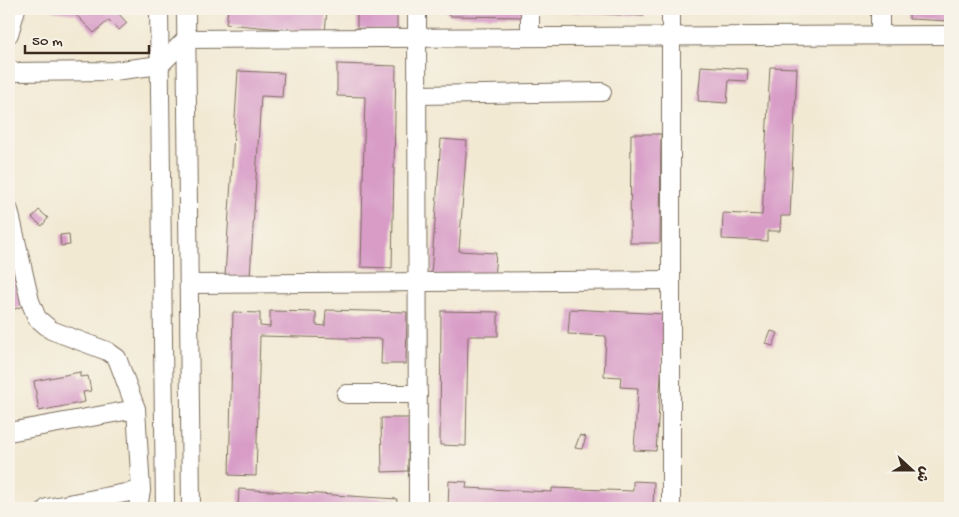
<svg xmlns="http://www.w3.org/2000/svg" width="959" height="517" viewBox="0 0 959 517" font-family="'Gochi Hand','Playpen Sans Arabic',sans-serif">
<rect width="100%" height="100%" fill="#f7f3e8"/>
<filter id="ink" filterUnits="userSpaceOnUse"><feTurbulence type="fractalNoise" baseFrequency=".02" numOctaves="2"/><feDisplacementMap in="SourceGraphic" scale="10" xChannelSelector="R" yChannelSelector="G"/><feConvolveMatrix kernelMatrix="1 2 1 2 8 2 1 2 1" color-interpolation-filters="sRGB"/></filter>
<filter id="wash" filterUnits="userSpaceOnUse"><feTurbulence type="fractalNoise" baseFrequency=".0096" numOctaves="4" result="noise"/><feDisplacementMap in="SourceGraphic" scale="20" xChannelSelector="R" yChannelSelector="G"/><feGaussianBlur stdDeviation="1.12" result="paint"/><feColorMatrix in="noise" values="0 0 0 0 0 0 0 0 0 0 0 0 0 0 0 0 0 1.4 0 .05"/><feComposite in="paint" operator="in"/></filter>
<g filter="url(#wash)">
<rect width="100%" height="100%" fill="#f2e9d3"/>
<g id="blocks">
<g fill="#d89cc7">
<polygon points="53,9 123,9 119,14 127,23 119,30 109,20 94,33 75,14 53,11"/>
<polygon points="228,9 327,9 325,33 226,24"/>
<polygon points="357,9 397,9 397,30 357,29"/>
<polygon points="445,9 527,9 526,17 450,16"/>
<polygon points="547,9 645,9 644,16 547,11"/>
<polygon points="909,9 950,9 950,21 909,19"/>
<polygon points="337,64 396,66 392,268 361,267 365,97 337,96"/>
<polygon points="701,66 748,69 747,81 729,80 727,103 698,101"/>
<polygon points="770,67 797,68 790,216 781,216 780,231 767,231 767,241 722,239 723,213 762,215"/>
<polygon points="238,71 284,73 282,97 261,96 250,278 225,276"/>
<polygon points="631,134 661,134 660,243 630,243"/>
<polygon points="441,139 467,141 459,251 496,253 494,279 431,275"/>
<polygon points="39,210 48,218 42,226 32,218"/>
<polygon points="69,234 70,245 61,246 60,235"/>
<polygon points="9,252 26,305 9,311"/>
<polygon points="570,309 665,314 656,451 634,450 638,388 620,387 621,377 604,376 606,336 568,334"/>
<polygon points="326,310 407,312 406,364 381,364 382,339 260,336 256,476 229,475 233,312 260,313 260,326 270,327 270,311 316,312 316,325 325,326"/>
<polygon points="441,311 498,312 498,336 468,336 466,446 440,445"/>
<polygon points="771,331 778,333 773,346 766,344"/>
<polygon points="80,372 80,377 88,376 91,391 83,392 85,402 39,411 34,381"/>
<polygon points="381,418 410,418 411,445 408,444 408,471 382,472"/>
<polygon points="580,435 586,437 582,449 575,448"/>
<polygon points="449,481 467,482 466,488 552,492 552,488 633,491 633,481 654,482 653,508 448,508"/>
<polygon points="239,489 397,499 396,508 238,508"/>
</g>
</g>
</g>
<g filter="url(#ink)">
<use href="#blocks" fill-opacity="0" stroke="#7b6d5d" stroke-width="1"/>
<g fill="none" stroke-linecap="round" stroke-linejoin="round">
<defs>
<g id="street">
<polyline points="159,9 165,508"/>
<polyline points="186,9 191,508"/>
<polyline points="417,9 418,508"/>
<polyline points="671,9 671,508"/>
<polyline points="9,34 16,9"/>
<polyline points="880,35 880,9"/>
<polyline points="530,37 530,9"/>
<polyline points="9,72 114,71 160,65 186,39 950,35"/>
<polyline points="417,95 602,92"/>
<polyline points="9,210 30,301 37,318 51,330 107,351 117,358 136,409"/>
<polyline points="189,284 671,280"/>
<polyline points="346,394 418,394"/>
<polyline points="9,432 136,409 141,490 138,508"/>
<polyline points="47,508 141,490"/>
</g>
</defs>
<use href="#street" stroke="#7b6d5d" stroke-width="20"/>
<use href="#street" stroke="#fff" stroke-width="18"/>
</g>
</g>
<rect width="959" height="517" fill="none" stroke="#f7f3e8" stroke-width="30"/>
<g transform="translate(912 470) rotate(111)" stroke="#f7f3e8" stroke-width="4" paint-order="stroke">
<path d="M0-4L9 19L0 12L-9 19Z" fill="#3b2a1e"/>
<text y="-8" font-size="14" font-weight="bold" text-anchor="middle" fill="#3b2a1e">ش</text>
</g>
<path d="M25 45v8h124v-8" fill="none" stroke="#3b2a1e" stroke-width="2.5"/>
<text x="32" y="45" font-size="15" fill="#3b2a1e" stroke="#f7f3e8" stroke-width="4" paint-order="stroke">50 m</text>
</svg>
